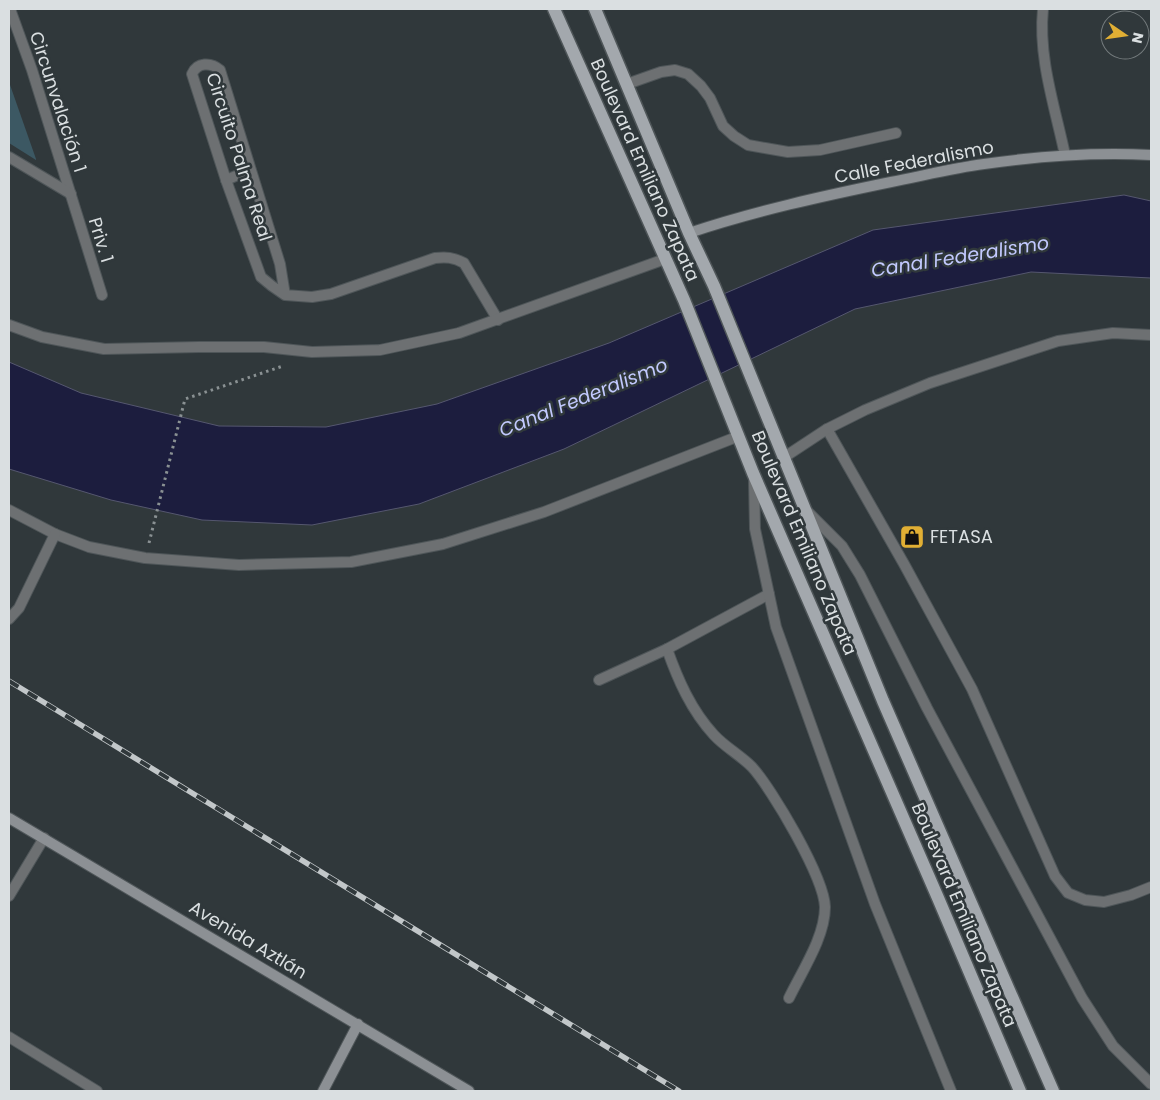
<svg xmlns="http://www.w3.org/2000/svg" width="1160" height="1100" viewBox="0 0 1160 1100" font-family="Poppins,sans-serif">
<rect width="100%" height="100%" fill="#30383b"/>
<polygon fill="#3c5863" points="9,82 36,159 36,160 9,143"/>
<polygon fill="#1c1d3e" stroke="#55576f" points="1124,195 1151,201 1151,278 1031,272 855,309 564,449 419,504 312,525 202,520 111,500 9,469 9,362 81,393 219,426 326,427 437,404 609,343 873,230"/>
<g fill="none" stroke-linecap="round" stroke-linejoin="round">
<defs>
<g id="lane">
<path d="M 1043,9 C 1038,58 1055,107 1065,155"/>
<polyline points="627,84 661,72 675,70 688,74 701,86 710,98 723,126 734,136 748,145 765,148 788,152 820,150 896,133"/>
<polyline points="827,429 904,564 972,689 1055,876 1068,893 1085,900 1104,902 1131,895 1151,887"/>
<polyline points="9,510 55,534 89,547 145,558 239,565 351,562 443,544 544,512 739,436"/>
<polyline points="9,619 19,608 55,534"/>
<path d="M 667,649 C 678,680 691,710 714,735 C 725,747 740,755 752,767 C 772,789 824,877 825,907 C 825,937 802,971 789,998"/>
<polyline points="599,680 667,649 769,594"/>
</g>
<g id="street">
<polyline points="10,9 32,70 102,295"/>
<polyline points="9,157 71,194"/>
<polyline points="226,180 250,170"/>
<path d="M 285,295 L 280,264 L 220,70 C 211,62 197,62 192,74 L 226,180 L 261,277 L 272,286 L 285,295 L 312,297 L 331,294 L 435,258 C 446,257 453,257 464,263 L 498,320"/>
<polyline points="9,325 42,337 104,349 199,347 264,347 312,352 380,350 459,333 665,259"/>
<polyline points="783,458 827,429 865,410 930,383 1058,341 1113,333 1151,335"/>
<polyline points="754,479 755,529 776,627 875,904 951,1091"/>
<polyline points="808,512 842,546 860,575 927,708 1082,998 1113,1046 1151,1084"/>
<polyline points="9,896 44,838"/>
<polyline points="9,1037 97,1091"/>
</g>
<g id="secondary">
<path d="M 689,233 C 755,211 823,196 891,182 C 922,176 953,168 984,164 C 1040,156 1096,152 1151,155"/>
<polyline points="9,818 469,1091"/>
<polyline points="323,1091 358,1024"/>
</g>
<g id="primary">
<polyline points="554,9 684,300 753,473 938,898 1020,1091"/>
<polyline points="595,9 689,233 714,286 883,701 1053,1091"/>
</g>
</defs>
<use href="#lane" stroke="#4f5659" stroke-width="12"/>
<use href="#street" stroke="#4f5659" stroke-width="12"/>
<use href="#secondary" stroke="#4f5659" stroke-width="12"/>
<use href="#primary" stroke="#4f5659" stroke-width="15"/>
<polyline stroke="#8a9193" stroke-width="3" stroke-dasharray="2.5 4" stroke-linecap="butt" points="149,543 185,399 283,366"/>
<use href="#lane" stroke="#6d7072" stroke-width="10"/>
<use href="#street" stroke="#6d7072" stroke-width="10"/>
<use href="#secondary" stroke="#8c9094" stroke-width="10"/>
<use href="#primary" stroke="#a3a8ad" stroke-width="12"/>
<defs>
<polyline id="rail" points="9,681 679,1091"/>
</defs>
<use href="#rail" stroke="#c2c7c9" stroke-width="5.5"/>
<use href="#rail" stroke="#30383b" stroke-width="4" stroke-dasharray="11" stroke-linecap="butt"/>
</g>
<defs>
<symbol id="shop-square" viewBox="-11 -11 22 22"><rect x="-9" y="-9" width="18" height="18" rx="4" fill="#e1af34" stroke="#30383b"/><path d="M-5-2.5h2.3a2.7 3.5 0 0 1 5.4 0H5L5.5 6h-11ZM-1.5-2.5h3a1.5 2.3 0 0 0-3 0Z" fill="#111"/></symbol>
</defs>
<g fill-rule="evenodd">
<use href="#shop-square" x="898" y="523" width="28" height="28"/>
</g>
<g text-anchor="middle" stroke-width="5" stroke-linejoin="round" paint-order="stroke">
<g font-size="18" fill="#dadfe1" stroke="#30383b">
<text transform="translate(58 102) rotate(72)" y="6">Circunvalación 1</text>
<text transform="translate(239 157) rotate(72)" y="6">Circuito Palma Real</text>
<text transform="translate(914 162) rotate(-11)" y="6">Calle Federalismo</text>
<text transform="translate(645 170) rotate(66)" y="6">Boulevard Emiliano Zapata</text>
<text transform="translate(101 240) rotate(73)" y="6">Priv. 1</text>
<text transform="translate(804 543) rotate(67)" y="6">Boulevard Emiliano Zapata</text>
<text transform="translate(964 915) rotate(67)" y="6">Boulevard Emiliano Zapata</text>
<text transform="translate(248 940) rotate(31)" y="6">Avenida Aztlán</text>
</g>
<g font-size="18" fill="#dadfe1" stroke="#30383b" text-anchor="start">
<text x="930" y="543">FETASA</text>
</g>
<g font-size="19" font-style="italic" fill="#c2c9fe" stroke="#30383b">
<text transform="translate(960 256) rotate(-9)" y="7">Canal Federalismo</text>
<text transform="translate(583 397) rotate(-22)" y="7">Canal Federalismo</text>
</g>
</g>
<rect width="1160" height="1100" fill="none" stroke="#dadfe1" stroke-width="20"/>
<g transform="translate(1125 35) rotate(103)"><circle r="24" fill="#30383b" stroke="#747b7d"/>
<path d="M0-4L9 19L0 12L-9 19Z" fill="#e1af34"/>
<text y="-8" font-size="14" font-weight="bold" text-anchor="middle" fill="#dadfe1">N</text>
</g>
</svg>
